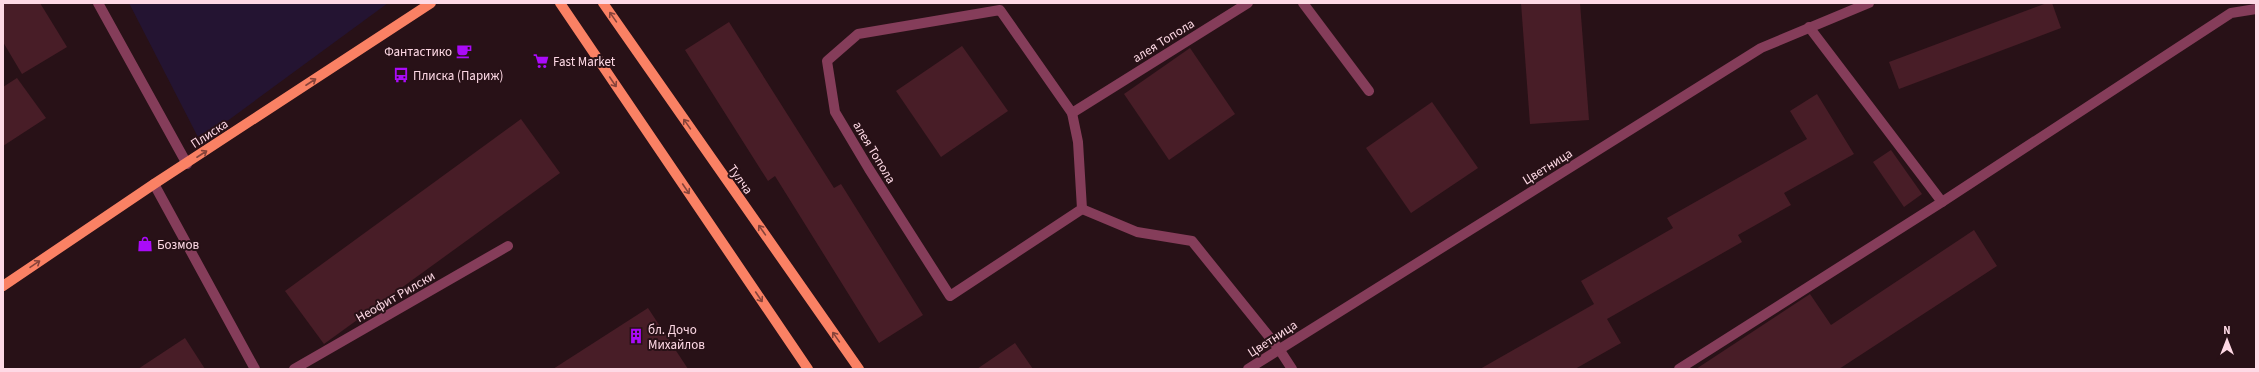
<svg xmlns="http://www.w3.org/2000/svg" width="2259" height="372" viewBox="0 0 2259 372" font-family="'Source Sans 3',sans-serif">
<rect width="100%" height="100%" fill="#281117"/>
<polygon fill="#241432" points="129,3 388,3 200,141"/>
<g fill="#481d27">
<polygon points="3,3 40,3 67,47 22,74 3,42"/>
<polygon points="1521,3 1580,3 1589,120 1530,124"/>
<polygon points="2047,3 2052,3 2061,28 1899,89 1889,62"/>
<polygon points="729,22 834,188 841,184 923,315 879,343 775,176 768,181 685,50"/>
<polygon points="962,46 1008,111 941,157 896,91"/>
<polygon points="1190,48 1235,114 1169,160 1124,94"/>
<polygon points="17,78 46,118 3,146 3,87"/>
<polygon points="1817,94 1854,154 1784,193 1791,205 1738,235 1742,242 1607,319 1621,343 1575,369 1480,369 1594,304 1581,281 1673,228 1667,218 1807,139 1790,111"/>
<polygon points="1432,102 1478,168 1411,213 1366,148"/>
<polygon points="521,119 560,173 324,344 285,291"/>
<polygon points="1891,150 1922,194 1904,207 1873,162"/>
<polygon points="1974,230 1997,266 1839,369 1696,369 1810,294 1831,325"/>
<polygon points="648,308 688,369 553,369"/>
<polygon points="185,338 205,369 138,369"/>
<polygon points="1015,343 1033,369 977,369"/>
</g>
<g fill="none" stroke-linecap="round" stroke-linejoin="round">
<g stroke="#853d5a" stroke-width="10">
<polyline points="98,3 187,164"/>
<polyline points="1303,3 1369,91"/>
<polygon points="1000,10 1072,113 1078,142 1082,209 950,296 869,169 835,112 827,61 858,34"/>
<polyline points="1809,27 1942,202"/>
<polyline points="1072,113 1248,3"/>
<polyline points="154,184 255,369"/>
<polyline points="1082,209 1137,232 1192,241 1279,349 1292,369"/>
<polyline points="294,369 508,246"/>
<polyline points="1248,369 1761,48 1869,3"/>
<polyline points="1679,369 1942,202 2231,13 2256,9"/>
</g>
<g stroke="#fa8164" stroke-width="10">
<polyline points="560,3 808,369"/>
<polyline points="603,3 859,369"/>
<polyline points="3,286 154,184 431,3"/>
</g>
</g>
<defs><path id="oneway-shaft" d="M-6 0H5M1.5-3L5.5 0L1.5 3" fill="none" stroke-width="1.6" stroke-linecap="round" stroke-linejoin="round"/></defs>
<g stroke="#86433a">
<use href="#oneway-shaft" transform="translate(613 17) rotate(-125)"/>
<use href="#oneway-shaft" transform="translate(311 82) rotate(-33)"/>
<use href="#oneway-shaft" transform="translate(613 82) rotate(56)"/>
<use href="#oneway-shaft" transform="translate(687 124) rotate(-125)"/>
<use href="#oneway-shaft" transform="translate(202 154) rotate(-33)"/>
<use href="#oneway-shaft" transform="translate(686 189) rotate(56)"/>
<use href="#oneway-shaft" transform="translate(762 230) rotate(-125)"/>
<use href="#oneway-shaft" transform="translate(35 264) rotate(-34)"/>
<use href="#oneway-shaft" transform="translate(759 297) rotate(56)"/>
<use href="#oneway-shaft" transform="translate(836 337) rotate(-125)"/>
</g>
<defs>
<symbol id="cafe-bare" viewBox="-9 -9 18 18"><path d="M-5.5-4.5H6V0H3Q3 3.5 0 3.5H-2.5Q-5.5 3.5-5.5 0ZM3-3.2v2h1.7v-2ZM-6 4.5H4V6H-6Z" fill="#aa0bf8" stroke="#281117" stroke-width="2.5" paint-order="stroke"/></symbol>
<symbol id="supermarket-bare" viewBox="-9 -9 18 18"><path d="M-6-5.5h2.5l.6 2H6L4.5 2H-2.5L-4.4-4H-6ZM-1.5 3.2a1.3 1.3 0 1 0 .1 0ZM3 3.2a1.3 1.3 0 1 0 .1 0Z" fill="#aa0bf8" stroke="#281117" stroke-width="2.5" paint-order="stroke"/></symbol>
<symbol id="bus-bare" viewBox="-9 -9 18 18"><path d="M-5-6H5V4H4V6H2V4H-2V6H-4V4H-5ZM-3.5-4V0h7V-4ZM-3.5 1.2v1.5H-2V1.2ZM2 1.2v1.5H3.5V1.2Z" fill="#aa0bf8" stroke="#281117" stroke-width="2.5" paint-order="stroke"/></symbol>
<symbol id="shop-bare" viewBox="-9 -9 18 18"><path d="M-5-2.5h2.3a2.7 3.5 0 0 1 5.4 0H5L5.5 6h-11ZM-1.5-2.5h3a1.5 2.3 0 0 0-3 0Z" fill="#aa0bf8" stroke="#281117" stroke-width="2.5" paint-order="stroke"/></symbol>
<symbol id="building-bare" viewBox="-9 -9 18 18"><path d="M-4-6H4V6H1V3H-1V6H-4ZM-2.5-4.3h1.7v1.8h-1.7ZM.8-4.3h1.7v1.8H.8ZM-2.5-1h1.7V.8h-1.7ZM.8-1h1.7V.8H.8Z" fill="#aa0bf8" stroke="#281117" stroke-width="2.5" paint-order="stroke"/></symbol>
</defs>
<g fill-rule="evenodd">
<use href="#cafe-bare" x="453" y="40" width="22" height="22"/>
<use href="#supermarket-bare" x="530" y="50" width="22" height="22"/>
<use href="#bus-bare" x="390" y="64" width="22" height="22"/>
<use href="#shop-bare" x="134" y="233" width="22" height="22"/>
<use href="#building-bare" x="625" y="325" width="22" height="22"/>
</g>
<g text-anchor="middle" stroke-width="4" stroke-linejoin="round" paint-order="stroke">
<g font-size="13" fill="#fed9e5" stroke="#281117">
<text transform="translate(1163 40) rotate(-32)" y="5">алея Топола</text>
<text transform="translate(209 133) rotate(-33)" y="5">Плиска</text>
<text transform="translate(875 152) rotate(59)" y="5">алея Топола</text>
<text transform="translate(1547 166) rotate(-32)" y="5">Цветница</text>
<text transform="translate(741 179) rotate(55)" y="5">Тулча</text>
<text transform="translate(395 296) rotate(-30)" y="5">Неофит Рилски</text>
<text transform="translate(1272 338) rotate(-33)" y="5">Цветница</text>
</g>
<g font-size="13" fill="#fed9e5" stroke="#281117" text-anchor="start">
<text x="452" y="56" text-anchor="end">Фантастико</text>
<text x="553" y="66">Fast Market</text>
<text x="413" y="80">Плиска (Париж)</text>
<text x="157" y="249">Бозмов</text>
<text x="648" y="334">бл. Дочо<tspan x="648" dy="15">Михайлов</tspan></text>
</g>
</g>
<rect width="2259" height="372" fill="none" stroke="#fed9e5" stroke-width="8"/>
<g transform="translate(2227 340)" stroke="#281117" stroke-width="3" paint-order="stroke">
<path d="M0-3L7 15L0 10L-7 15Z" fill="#fed9e5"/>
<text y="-6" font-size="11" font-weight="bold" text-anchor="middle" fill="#fed9e5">N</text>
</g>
</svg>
